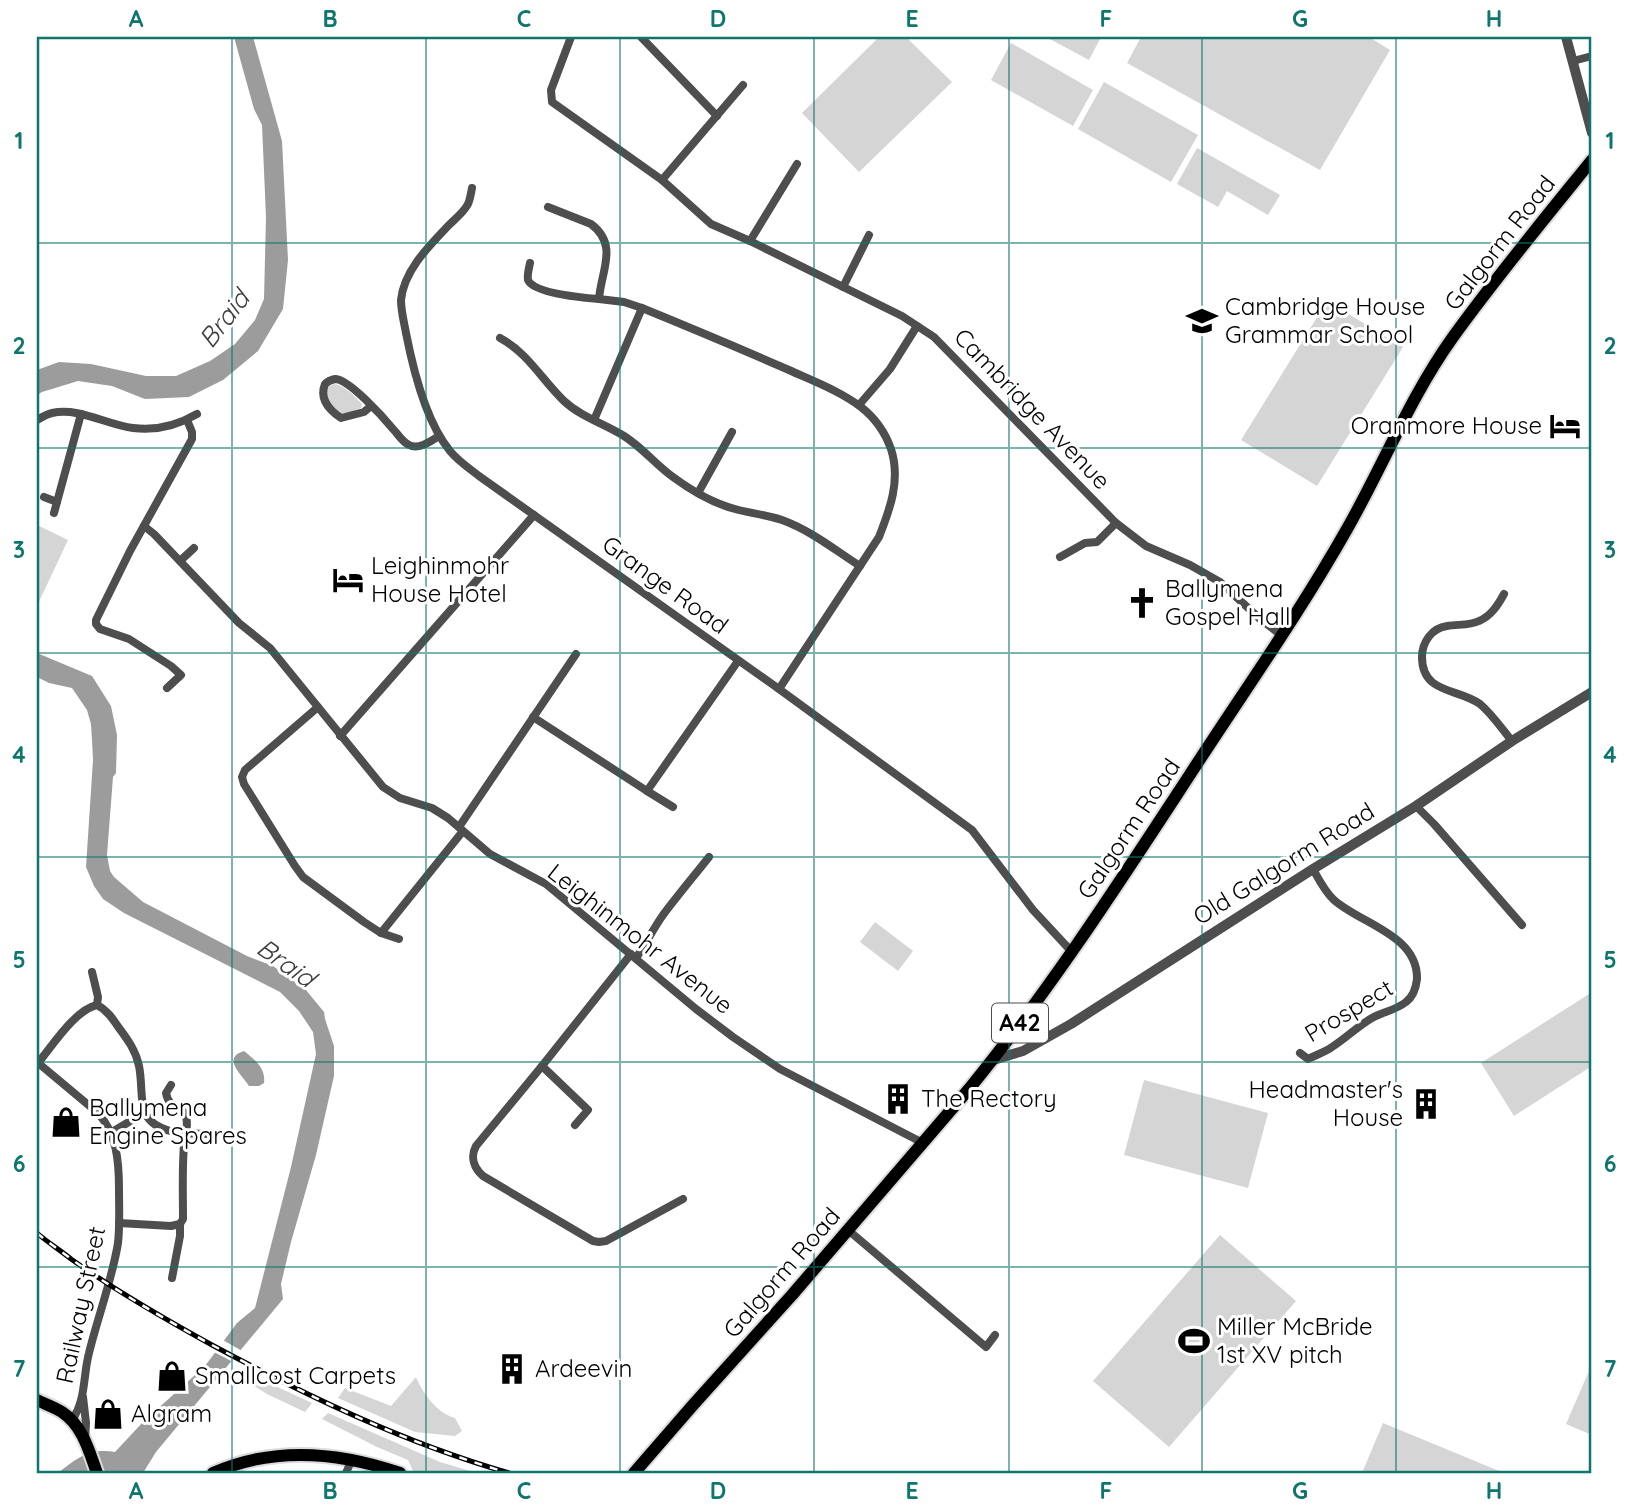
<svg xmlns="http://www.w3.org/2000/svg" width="1629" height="1510" viewBox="0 0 1629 1510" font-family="Quicksand,sans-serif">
<rect width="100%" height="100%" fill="#fff"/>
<g fill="#d5d5d5">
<polygon points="879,37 906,37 952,82 859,172 802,113"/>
<polygon points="1046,37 1101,37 1089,60"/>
<polygon points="1141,37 1369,37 1390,50 1320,170 1127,63"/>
<polygon points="1011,43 1093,90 1073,126 991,80"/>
<polygon points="1104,82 1198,135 1171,182 1078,129"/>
<polygon points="1197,148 1280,195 1268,215 1227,191 1218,207 1177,184"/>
<polygon points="1327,301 1403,347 1317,486 1241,440"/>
<path d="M 334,384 C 345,385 354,396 362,404 L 361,408 L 348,413 L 339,413 C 331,405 325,399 328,387 Z"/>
<polygon points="37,525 68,540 37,606"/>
<polygon points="875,922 913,951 898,971 860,942"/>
<polygon points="1589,994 1592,999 1592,1066 1514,1116 1481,1063"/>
<polygon points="1144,1080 1268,1113 1248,1188 1124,1155"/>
<polygon points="1220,1235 1296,1301 1169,1447 1093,1381"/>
<polygon points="1592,1364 1592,1435 1566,1424"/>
<path d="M 416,1377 C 423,1394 437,1413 455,1418 L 462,1431 L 455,1436 L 415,1432 L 338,1398 L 345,1388 L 391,1406 Z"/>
<polygon points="258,1378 312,1403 305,1412 267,1394 249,1383"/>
<polygon points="328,1413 440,1462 477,1473 420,1473 413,1471 408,1460 377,1447 322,1419"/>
<polygon points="1383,1423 1504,1473 1362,1473"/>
</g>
<g fill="#9c9c9c">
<polygon points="234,37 253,37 282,141 288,260 283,309 258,351 223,380 189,397 145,399 112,386 78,381 42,392 37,395 37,370 59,362 91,364 146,376 176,376 210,361 235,344 255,320 264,299 266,217 262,125 254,109"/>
<path d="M 37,653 L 92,676 L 111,706 L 117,735 L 116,773 L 113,777 L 107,855 L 110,871 L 114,877 L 143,902 L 247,956 L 273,966 L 306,990 L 324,1012 L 325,1019 L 334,1046 L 334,1076 L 316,1155 L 291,1242 L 281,1284 L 283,1299 L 156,1452 L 143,1473 L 58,1473 C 78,1458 88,1448 115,1452 L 143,1422 L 205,1366 L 237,1323 L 255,1308 L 291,1167 L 316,1054 L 313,1032 L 299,1011 L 280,992 L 124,913 L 103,899 L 94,886 L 86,867 L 93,760 L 92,740 L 91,724 L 87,710 L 72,688 L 49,683 L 37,677 Z"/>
<path d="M 244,1051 C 255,1060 266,1068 264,1083 L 259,1086 L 249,1086 C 242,1075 221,1058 244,1051 Z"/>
</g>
<polygon fill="#fff" points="221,1339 244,1352 235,1363 212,1351"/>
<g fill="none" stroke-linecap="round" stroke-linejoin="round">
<defs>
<g id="primary">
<path d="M 37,1400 C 45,1404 54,1407 62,1412 C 83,1426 89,1451 97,1473"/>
<path d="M 213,1473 C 274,1446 339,1452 400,1473"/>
<path d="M 634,1473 L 693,1405 L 792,1295 L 969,1089 C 1050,990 1119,883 1189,776 C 1242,694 1299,614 1347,529 C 1383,466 1410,397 1453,337 C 1497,276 1545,218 1592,160"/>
</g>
</defs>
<use href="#primary" stroke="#dbdbdb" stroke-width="16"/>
<g stroke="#4e4e4e" stroke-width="8">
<polyline points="571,37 551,90 552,102 662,180 711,224 750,241 902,316 934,337 1116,523 1146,546 1190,565 1220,582 1259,618 1281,635"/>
<polyline points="641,37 717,116"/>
<polyline points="1573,61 1592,56"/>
<polyline points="662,180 743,85"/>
<path d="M 472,188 C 471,193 470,200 468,204 C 464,212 455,219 449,225 C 430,245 404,270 401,300 C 401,311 404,322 406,333 C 413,369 426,422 450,451 C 458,461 469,468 479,476 L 779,689 L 972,830 L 1033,910 L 1072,952"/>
<polyline points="750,241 797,164"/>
<path d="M 530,263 C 529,268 527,275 528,280 C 534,294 586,298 599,299 C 601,271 619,245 591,224 L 548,207"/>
<polyline points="843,287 869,235"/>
<path d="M 599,299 L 624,302 L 642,308 C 691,328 741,349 789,370 C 813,381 840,391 861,407 C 875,418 885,432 891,449 C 901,480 890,509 879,537 L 779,689"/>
<path d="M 500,338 C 528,353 542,380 564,401 C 581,417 605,424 624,436 C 643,448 656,465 673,477 C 692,491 712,503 735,509 C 750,513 766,515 782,520 C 810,530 835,550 860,566"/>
<polyline points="859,405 890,369 917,326"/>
<path d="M 371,406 L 364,412 L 341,418 C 329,410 319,399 325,384 C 328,381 330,380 335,379 C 349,379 384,418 393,429 C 398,434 402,442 409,445 C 419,450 431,441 439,436"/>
<path d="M 37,420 C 42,417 47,414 52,413 C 79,407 107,425 133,428 C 156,431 178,425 197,414"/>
<polyline points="594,420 642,308"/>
<polyline points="698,493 732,432"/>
<polyline points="44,497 57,502"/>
<polyline points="54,513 81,414"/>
<polyline points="144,526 154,534 239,623 270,648 383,787 400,798 432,808 448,818 490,854 546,884 696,1009 733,1037 780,1069 923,1143"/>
<polyline points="1060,557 1085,543 1097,542 1116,523"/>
<polyline points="180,561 194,548"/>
<path d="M 1504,594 C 1498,605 1491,616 1479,621 C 1469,626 1458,624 1447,626 C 1432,628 1422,642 1422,657 C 1422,694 1458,688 1480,704 C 1492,714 1502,729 1512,741"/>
<polyline points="167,688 181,675 171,666 129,639 100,629 96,624 96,620 130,551 192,439 192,432 187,420"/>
<polyline points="318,707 245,770 242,777 244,784 295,866 303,877 364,922 381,933 463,831"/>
<polyline points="533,717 647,791 738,661"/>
<polyline points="340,736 534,515"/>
<polyline points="647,791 673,807"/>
<polyline points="1416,806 1434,824 1522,925"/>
<polyline points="459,827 576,654"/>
<polyline points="381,933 399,939"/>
<path d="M 631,954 L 542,1066 L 476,1146 C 470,1157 474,1168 483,1176 L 593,1241 L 599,1242 L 606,1241 L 683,1199"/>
<path d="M 636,958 C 646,944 653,929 663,915 C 678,895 694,876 709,857"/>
<polyline points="92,972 98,997 97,1005"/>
<path d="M 1300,1053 L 1308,1059 C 1316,1055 1325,1052 1332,1047 C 1346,1038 1358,1026 1372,1018 C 1383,1012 1396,1010 1406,1002 C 1414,996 1416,988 1417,979 C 1418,935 1361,924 1334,900 C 1325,892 1319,880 1313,869"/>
<path d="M 37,1062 L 98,1113 C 117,1134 119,1162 119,1189 C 119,1207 120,1225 118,1243 C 112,1280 98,1316 89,1353 C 83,1375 86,1401 72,1420"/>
<path d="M 38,1063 C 53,1045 75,1010 97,1005 C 107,1010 113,1019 119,1028 C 128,1040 136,1051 139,1066 C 145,1095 133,1121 170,1131 C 184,1135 200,1133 213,1134"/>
<polyline points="542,1066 588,1110 575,1125"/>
<polyline points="112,1132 144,1113"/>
<path d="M 119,1223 L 171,1226 L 180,1224 L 183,1219 C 183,1194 182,1169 184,1145 C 185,1136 189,1126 186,1117 C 182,1104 169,1110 166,1093 L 171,1085"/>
<polyline points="848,1230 986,1347 995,1335"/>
<polyline points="172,1278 180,1236 180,1224"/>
<polyline points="83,1397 86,1423 85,1440"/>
<polyline points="346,1473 352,1459"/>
</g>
<g stroke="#4e4e4e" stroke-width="10">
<polyline points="1566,37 1592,133"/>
<polyline points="993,1060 1023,1051 1071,1024 1313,869 1416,806 1512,741 1592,692"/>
</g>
<use href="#primary" stroke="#000" stroke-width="12"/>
<defs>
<path id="rail" d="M 37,1233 C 47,1242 60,1250 71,1259 C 116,1291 163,1318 212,1345 C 307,1396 405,1443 509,1473"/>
</defs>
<use href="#rail" stroke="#000" stroke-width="5"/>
<use href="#rail" stroke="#fff" stroke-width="2.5" stroke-dasharray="8" stroke-linecap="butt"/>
</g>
<path fill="none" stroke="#0f766e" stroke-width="2" stroke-opacity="0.55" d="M 232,37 L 232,1473M 426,37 L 426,1473M 620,37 L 620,1473M 814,37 L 814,1473M 1009,37 L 1009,1473M 1202,37 L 1202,1473M 1396,37 L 1396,1473M 37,243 L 1592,243M 37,448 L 1592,448M 37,653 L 1592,653M 37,857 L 1592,857M 37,1062 L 1592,1062M 37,1267 L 1592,1267"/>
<defs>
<symbol id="school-bare" viewBox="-9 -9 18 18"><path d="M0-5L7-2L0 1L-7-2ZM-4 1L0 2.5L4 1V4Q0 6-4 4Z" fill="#000" stroke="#fff" stroke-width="2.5" paint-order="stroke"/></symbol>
<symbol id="hotel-bare" viewBox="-9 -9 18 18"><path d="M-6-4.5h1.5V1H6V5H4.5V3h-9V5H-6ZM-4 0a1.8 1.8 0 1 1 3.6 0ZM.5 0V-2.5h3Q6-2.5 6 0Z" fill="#000" stroke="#fff" stroke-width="2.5" paint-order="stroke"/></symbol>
<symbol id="church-bare" viewBox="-9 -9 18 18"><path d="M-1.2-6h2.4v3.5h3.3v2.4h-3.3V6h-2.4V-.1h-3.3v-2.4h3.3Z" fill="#000" stroke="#fff" stroke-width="2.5" paint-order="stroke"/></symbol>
<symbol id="building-bare" viewBox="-9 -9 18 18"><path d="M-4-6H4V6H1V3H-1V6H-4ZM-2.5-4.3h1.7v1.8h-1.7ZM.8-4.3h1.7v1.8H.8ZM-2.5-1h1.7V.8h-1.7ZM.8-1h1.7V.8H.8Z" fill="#000" stroke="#fff" stroke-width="2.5" paint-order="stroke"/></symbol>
<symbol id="shop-bare" viewBox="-9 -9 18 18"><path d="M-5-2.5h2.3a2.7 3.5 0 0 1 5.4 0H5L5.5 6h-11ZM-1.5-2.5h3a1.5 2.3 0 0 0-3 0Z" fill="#000" stroke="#fff" stroke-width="2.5" paint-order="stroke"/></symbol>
<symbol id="stadium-bare" viewBox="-9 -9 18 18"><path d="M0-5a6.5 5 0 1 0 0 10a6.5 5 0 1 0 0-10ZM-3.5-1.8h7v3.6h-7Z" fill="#000" stroke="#fff" stroke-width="2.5" paint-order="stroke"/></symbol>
</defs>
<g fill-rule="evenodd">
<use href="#school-bare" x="1180" y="299" width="44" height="44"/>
<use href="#hotel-bare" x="1543" y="404" width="44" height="44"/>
<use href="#hotel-bare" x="326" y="558" width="44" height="44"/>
<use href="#church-bare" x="1120" y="581" width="44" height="44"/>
<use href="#building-bare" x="876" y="1077" width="44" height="44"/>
<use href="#building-bare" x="1404" y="1082" width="44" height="44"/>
<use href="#shop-bare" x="44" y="1100" width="44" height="44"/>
<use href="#stadium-bare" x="1172" y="1319" width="44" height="44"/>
<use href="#building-bare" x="490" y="1347" width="44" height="44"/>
<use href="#shop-bare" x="150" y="1354" width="44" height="44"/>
<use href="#shop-bare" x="86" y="1392" width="44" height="44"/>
</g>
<g text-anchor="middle" stroke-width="6" stroke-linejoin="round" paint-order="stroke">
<rect fill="#fff" stroke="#4c4c4c" stroke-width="2" x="992" y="1003.5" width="56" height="39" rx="5"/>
<g font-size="23" font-weight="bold" fill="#000">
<text x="1020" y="1031">A42</text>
</g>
<g font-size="24" fill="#000" stroke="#fff">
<text transform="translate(1500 243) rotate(-52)" y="8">Galgorm Road</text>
<text transform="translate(1032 409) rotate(46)" y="8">Cambridge Avenue</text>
<text transform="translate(665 585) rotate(36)" y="8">Grange Road</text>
<text transform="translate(1129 829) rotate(-56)" y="8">Galgorm Road</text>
<text transform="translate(1284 864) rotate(-32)" y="8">Old Galgorm Road</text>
<text transform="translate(640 939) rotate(38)" y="8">Leighinmohr Avenue</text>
<text transform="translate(1349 1011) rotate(-31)" y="8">Prospect</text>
<text transform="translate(782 1273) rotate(-49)" y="8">Galgorm Road</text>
<text transform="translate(81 1305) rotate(-78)" y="8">Railway Street</text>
</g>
<g font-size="24" fill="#000" stroke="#fff" text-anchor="start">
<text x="1225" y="315">Cambridge House<tspan x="1225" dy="28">Grammar School</tspan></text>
<text x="1542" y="434" text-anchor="end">Oranmore House</text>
<text x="371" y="574">Leighinmohr<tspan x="371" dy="28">House Hotel</tspan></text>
<text x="1165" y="597">Ballymena<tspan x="1165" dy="28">Gospel Hall</tspan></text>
<text x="1403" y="1098" text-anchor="end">Headmaster's<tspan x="1403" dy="28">House</tspan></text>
<text x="921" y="1107">The Rectory</text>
<text x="89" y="1116">Ballymena<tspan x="89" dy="28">Engine Spares</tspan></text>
<text x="1217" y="1335">Miller McBride<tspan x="1217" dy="28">1st XV pitch</tspan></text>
<text x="535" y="1377">Ardeevin</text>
<text x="195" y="1384">Smallcost Carpets</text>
<text x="131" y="1422">Algram</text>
</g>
<g font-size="26" font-style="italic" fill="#3d3d3d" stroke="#fff">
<text transform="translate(224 319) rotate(-52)" y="9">Braid</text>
<text transform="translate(286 963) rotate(35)" y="9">Braid</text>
</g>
</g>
<rect width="1629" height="1510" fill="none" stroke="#ffffff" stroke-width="77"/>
<rect x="38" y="38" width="1552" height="1434" fill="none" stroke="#0f766e" stroke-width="2.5"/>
<g font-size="23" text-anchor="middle" font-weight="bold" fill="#0f766e">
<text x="136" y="27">A</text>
<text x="330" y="27">B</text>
<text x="524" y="27">C</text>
<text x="718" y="27">D</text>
<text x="912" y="27">E</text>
<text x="1106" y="27">F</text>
<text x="1300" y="27">G</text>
<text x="1494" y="27">H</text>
<text x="19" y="149">1</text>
<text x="1610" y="149">1</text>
<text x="19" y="354">2</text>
<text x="1610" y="354">2</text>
<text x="19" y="558">3</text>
<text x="1610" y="558">3</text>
<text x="19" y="763">4</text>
<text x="1610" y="763">4</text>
<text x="19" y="968">5</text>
<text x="1610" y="968">5</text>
<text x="19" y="1172">6</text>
<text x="1610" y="1172">6</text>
<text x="19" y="1377">7</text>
<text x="1610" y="1377">7</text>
<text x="136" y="1499">A</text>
<text x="330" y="1499">B</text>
<text x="524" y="1499">C</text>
<text x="718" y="1499">D</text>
<text x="912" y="1499">E</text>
<text x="1106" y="1499">F</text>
<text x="1300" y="1499">G</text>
<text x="1494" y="1499">H</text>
</g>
</svg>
